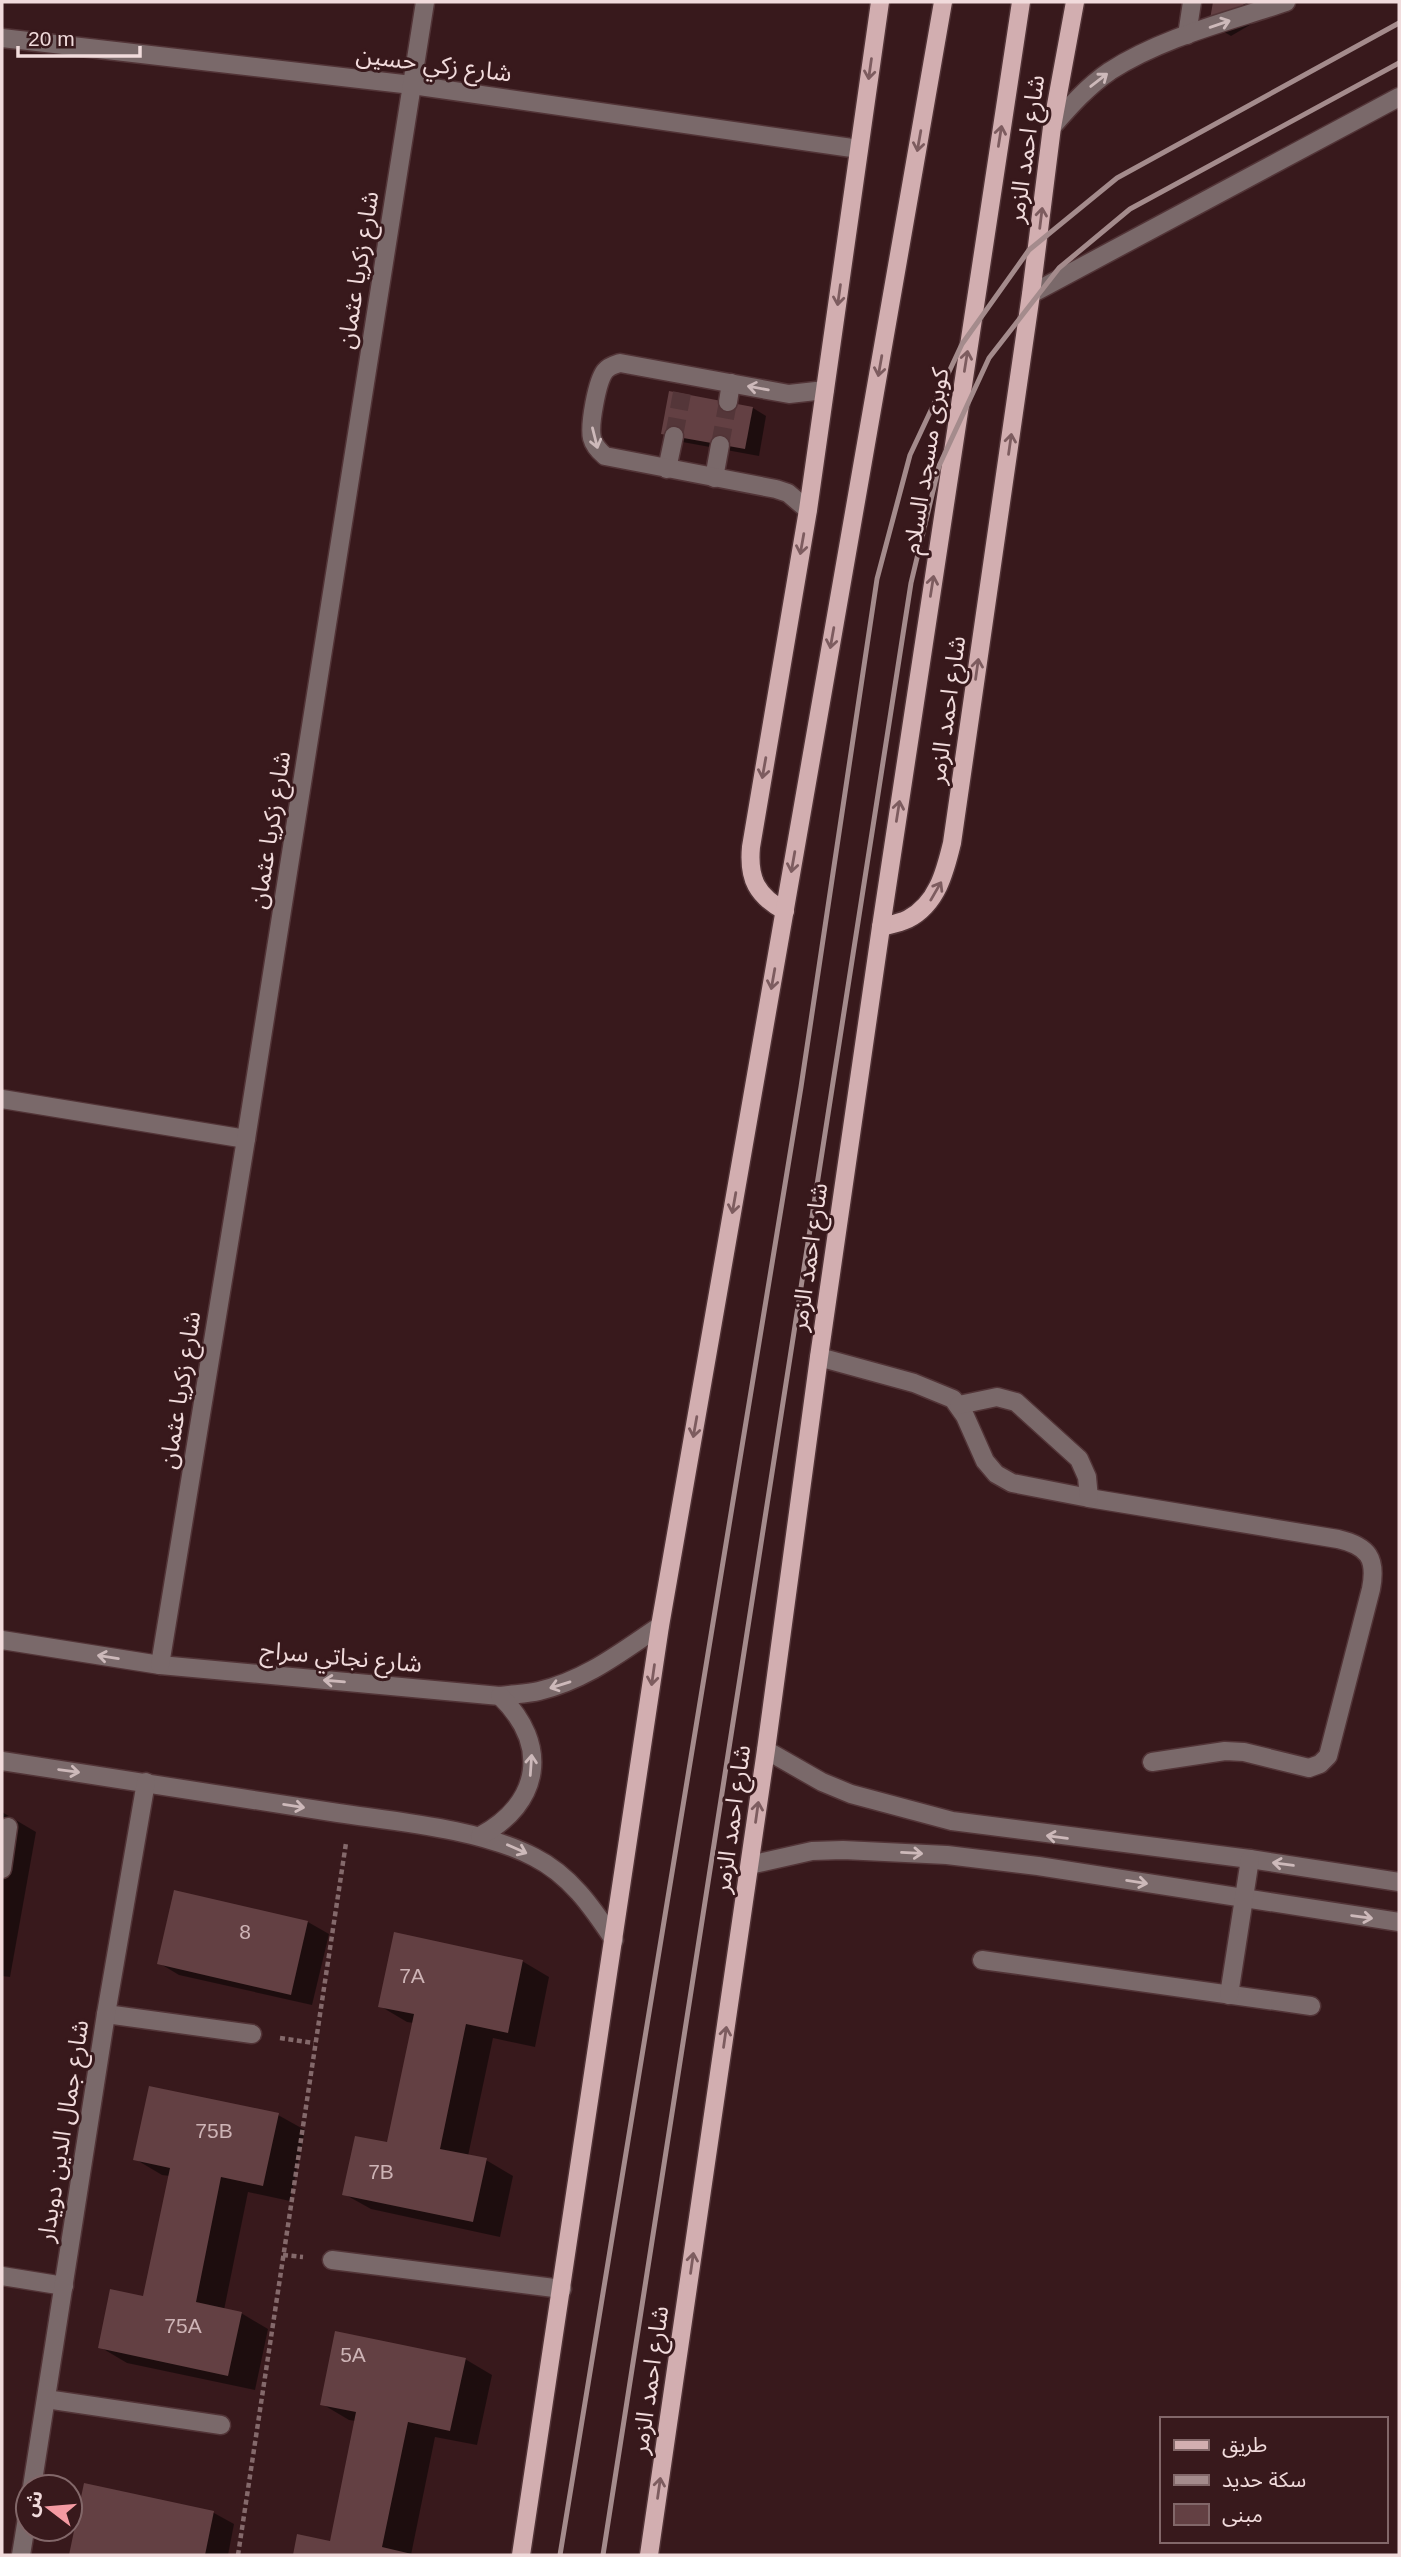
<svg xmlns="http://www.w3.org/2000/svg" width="1401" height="2557" viewBox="0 0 1401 2557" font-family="Arial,'Noto Sans Arabic',sans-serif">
<rect width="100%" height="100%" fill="#38191c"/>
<g fill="#0007">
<polygon points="1215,2 1289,2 1231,36 1211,24"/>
<polygon points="753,408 766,416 759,456 677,441 663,433"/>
<polygon points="2,1812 36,1832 10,1977 2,1976"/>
<polygon points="176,1892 308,1922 329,1934 312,2005 179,1975 159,1963"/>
<polygon points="522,1961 549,1977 535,2047 493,2038 468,2156 486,2160 513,2176 500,2237 371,2209 344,2194 389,2144 414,2023 407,2022 380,2006"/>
<polygon points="278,2115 305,2130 290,2201 248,2192 224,2310 241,2313 268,2329 255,2390 127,2363 100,2347 144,2298 170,2176 162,2175 135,2159"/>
<polygon points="465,2359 492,2375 477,2445 435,2437 411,2555 413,2555 294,2555 298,2536 331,2543 356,2421 349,2420 322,2404"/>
<polygon points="85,2485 214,2513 234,2524 228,2555 71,2555"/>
</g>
<g fill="#634043">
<polygon points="1213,2 1248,2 1209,25"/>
<polygon points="669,391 753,407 745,449 661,434"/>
<polygon points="174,1890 308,1921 291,1995 157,1964"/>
<polygon points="394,1932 523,1960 508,2033 466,2024 440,2149 487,2158 473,2222 342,2195 355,2136 387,2142 414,2014 378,2007"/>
<polygon points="149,2086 279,2113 263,2186 221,2177 196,2302 242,2312 228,2376 98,2348 110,2289 143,2296 170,2168 133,2160"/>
<polygon points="335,2331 466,2358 450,2431 408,2422 382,2547 416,2555 293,2555 297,2534 330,2541 356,2412 320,2405"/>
<polygon points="84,2483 214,2511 205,2555 69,2555"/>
</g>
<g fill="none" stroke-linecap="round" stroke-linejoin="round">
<g stroke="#543639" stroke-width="18" stroke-dasharray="18 9" stroke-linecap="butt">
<polyline points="674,436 682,393"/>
<polyline points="720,445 728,402"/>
</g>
<defs>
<g id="minor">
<polyline points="1187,35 1192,2"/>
<polyline points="2,38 412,85 859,149"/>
<path d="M 1052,127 C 1070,106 1088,86 1110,71 C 1163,37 1227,22 1286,2"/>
<polyline points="1031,294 1399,97"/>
<polyline points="728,402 731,383"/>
<polyline points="667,469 674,436"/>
<polyline points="714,478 720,445"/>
<path d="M 808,510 L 788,493 L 776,489 L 605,456 C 599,451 594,446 592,438 C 589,425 597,381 605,371 C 609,366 614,365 620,363 L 789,394 L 825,390"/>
<polyline points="2,1099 246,1139"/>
<path d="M 819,1357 L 914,1383 L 953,1399 L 965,1416 L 985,1461 L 996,1474 L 1012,1483 L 1089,1498 L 1338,1539 C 1368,1546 1377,1558 1371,1589 L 1328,1756 L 1320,1764 L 1309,1768 L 1244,1752 L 1225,1751 L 1152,1762"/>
<polyline points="959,1405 997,1397 1016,1402 1079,1459 1087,1477 1089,1498"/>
<path d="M 2,1640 L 160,1665 L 500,1696 C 513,1694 527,1694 539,1691 C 586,1680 621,1652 660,1626"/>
<polyline points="160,1665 246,1139 425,2"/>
<polyline points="766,1750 822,1782 851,1794 952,1821 1250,1859 1399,1882"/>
<path d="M 2,1761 C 114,1778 226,1795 338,1813 C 399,1822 480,1829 534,1857 C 570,1875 592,1907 614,1940"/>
<path d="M 480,1836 C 541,1803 550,1745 500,1696"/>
<polyline points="750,1865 812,1851 843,1850 947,1855 1038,1866 1399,1922"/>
<polyline points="2,1869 8,1827"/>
<polyline points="982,1960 1311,2006"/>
<polyline points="1229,1995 1250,1859"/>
<polyline points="106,2014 252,2034"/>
<polyline points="332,2260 562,2289"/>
<polyline points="2,2276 64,2286"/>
<polyline points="46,2399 221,2425"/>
<polyline points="32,2487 106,2014 146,1782"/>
<polyline points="21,2555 28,2512"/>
</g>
<g id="major">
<path d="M 785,911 C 757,896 748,879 751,847 L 808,510 L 880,2"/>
<path d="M 881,927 C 889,925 900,923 908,919 C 937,904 945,872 952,843 L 1031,294 L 1052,127 L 1075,2"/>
<polyline points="521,2555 660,1626 943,2"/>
<polyline points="649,2555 766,1750 819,1357 881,927 1021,2"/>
</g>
</defs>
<use href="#minor" stroke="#523437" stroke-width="21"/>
<use href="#major" stroke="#523437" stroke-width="21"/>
<g stroke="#84696b" stroke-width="4.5" stroke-dasharray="5 3.5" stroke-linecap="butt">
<polyline points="280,2038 314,2043"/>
<polyline points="283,2255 303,2257"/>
<polyline points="238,2555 346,1843"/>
</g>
<use href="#minor" stroke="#7a696a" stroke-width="18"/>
<use href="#major" stroke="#d2aeb0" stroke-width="18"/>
<g stroke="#a48b8c" stroke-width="5">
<polyline points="560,2555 801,1087 877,579 910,455 962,344 1029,250 1117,178 1399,23"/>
<polyline points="603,2555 911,583 939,466 989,358 1059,268 1130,209 1399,63"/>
</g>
</g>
<defs><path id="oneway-shaft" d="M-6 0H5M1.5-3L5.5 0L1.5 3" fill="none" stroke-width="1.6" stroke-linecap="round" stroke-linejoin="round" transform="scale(1.75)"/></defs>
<g stroke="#cdb9ba">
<use href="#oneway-shaft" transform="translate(1220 24) rotate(-19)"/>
<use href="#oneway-shaft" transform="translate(1099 80) rotate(-38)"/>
<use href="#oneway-shaft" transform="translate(758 388) rotate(-170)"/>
<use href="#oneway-shaft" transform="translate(595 438) rotate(76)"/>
<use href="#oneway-shaft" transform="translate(108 1657) rotate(-171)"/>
<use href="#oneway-shaft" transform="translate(334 1681) rotate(-175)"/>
<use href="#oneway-shaft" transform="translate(560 1685) rotate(163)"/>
<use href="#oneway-shaft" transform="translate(531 1765) rotate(-86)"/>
<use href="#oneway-shaft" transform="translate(69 1771) rotate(8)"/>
<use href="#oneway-shaft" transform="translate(294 1806) rotate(9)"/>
<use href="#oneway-shaft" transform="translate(1057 1837) rotate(-173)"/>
<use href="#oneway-shaft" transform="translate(517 1849) rotate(24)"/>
<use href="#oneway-shaft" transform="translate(912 1853) rotate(3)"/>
<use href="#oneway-shaft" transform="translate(1283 1864) rotate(-172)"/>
<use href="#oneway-shaft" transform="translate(1137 1882) rotate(9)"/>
<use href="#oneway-shaft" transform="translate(1362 1917) rotate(8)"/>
</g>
<g stroke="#7d5c5f">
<use href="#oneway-shaft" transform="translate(870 69) rotate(98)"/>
<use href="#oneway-shaft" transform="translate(1000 136) rotate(-81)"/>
<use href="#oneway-shaft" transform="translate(919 141) rotate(100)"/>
<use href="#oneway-shaft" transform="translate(1041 218) rotate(-83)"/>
<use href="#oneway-shaft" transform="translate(839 295) rotate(98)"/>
<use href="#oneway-shaft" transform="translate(966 361) rotate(-81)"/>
<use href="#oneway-shaft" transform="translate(880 366) rotate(100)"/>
<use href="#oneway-shaft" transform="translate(1010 444) rotate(-82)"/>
<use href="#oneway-shaft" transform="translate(802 544) rotate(100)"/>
<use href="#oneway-shaft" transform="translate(932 586) rotate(-81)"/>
<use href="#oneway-shaft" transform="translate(832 638) rotate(100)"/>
<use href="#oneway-shaft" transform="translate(977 669) rotate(-82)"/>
<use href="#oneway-shaft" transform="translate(764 768) rotate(100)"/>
<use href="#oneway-shaft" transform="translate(898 811) rotate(-81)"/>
<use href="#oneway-shaft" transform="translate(793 862) rotate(100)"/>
<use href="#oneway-shaft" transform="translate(936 891) rotate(-60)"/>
<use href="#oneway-shaft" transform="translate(773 979) rotate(100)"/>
<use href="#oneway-shaft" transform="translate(734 1203) rotate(100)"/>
<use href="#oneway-shaft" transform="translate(695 1427) rotate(100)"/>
<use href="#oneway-shaft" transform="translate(653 1675) rotate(98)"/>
<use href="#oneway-shaft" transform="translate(757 1812) rotate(-82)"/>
<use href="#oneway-shaft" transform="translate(725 2037) rotate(-82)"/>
<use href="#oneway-shaft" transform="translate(692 2263) rotate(-82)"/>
<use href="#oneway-shaft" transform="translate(659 2488) rotate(-82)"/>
</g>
<g text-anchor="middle" stroke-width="6" stroke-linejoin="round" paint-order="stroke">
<g font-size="21" fill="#ceb4b6">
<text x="245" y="1939">8</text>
<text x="412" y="1983">7A</text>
<text x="214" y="2138">75B</text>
<text x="381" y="2179">7B</text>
<text x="183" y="2333">75A</text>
<text x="353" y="2362">5A</text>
</g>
<g font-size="24" fill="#f1dbdc" stroke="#38191c">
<text transform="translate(434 64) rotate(7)" y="8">شارع زكي حسين</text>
<text transform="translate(1026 149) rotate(-82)" y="8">شارع احمد الزمر</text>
<text transform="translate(358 270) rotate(-81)" y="8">شارع زكريا عثمان</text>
<text transform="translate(926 461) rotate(-81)" y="8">كوبرى مسجد السلام</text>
<text transform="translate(947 710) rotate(-82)" y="8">شارع احمد الزمر</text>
<text transform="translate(270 830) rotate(-81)" y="8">شارع زكريا عثمان</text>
<text transform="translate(809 1257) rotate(-82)" y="8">شارع احمد الزمر</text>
<text transform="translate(180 1390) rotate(-81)" y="8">شارع زكريا عثمان</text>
<text transform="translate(341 1657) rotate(5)" y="8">شارع نجاتي سراج</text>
<text transform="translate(732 1819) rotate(-82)" y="8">شارع احمد الزمر</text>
<text transform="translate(63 2131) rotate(-81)" y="8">شارع جمال الدين دويدار</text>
<text transform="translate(650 2380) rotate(-82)" y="8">شارع احمد الزمر</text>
</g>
</g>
<rect width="1401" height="2557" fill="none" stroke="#f1dbdc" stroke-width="7"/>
<rect x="1160" y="2417" width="228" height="126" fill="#38191c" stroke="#826769" stroke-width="2"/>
<rect x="1174" y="2440" width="35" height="10" fill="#d2aeb0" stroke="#826769" stroke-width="2"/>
<text x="1222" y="2452" font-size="21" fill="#f1dbdc">طريق</text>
<rect x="1174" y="2475" width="35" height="10" fill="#a48b8c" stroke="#826769" stroke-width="2"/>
<text x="1222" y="2487" font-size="21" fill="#f1dbdc">سكة حديد</text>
<rect x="1174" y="2504" width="35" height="21" fill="#634043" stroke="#826769" stroke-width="2"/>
<text x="1222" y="2522" font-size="21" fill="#f1dbdc">مبنى</text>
<g transform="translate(49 2508) rotate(286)"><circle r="33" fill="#38191c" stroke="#826769" stroke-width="2"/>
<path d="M0-5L12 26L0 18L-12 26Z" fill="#f49aa2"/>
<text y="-10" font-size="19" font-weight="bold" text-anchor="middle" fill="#f1dbdc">ش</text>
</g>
<path d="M18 46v10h122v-10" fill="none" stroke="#f1dbdc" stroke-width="3.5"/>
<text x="28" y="46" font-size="21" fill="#f1dbdc" stroke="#38191c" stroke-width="5" paint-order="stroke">20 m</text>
</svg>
